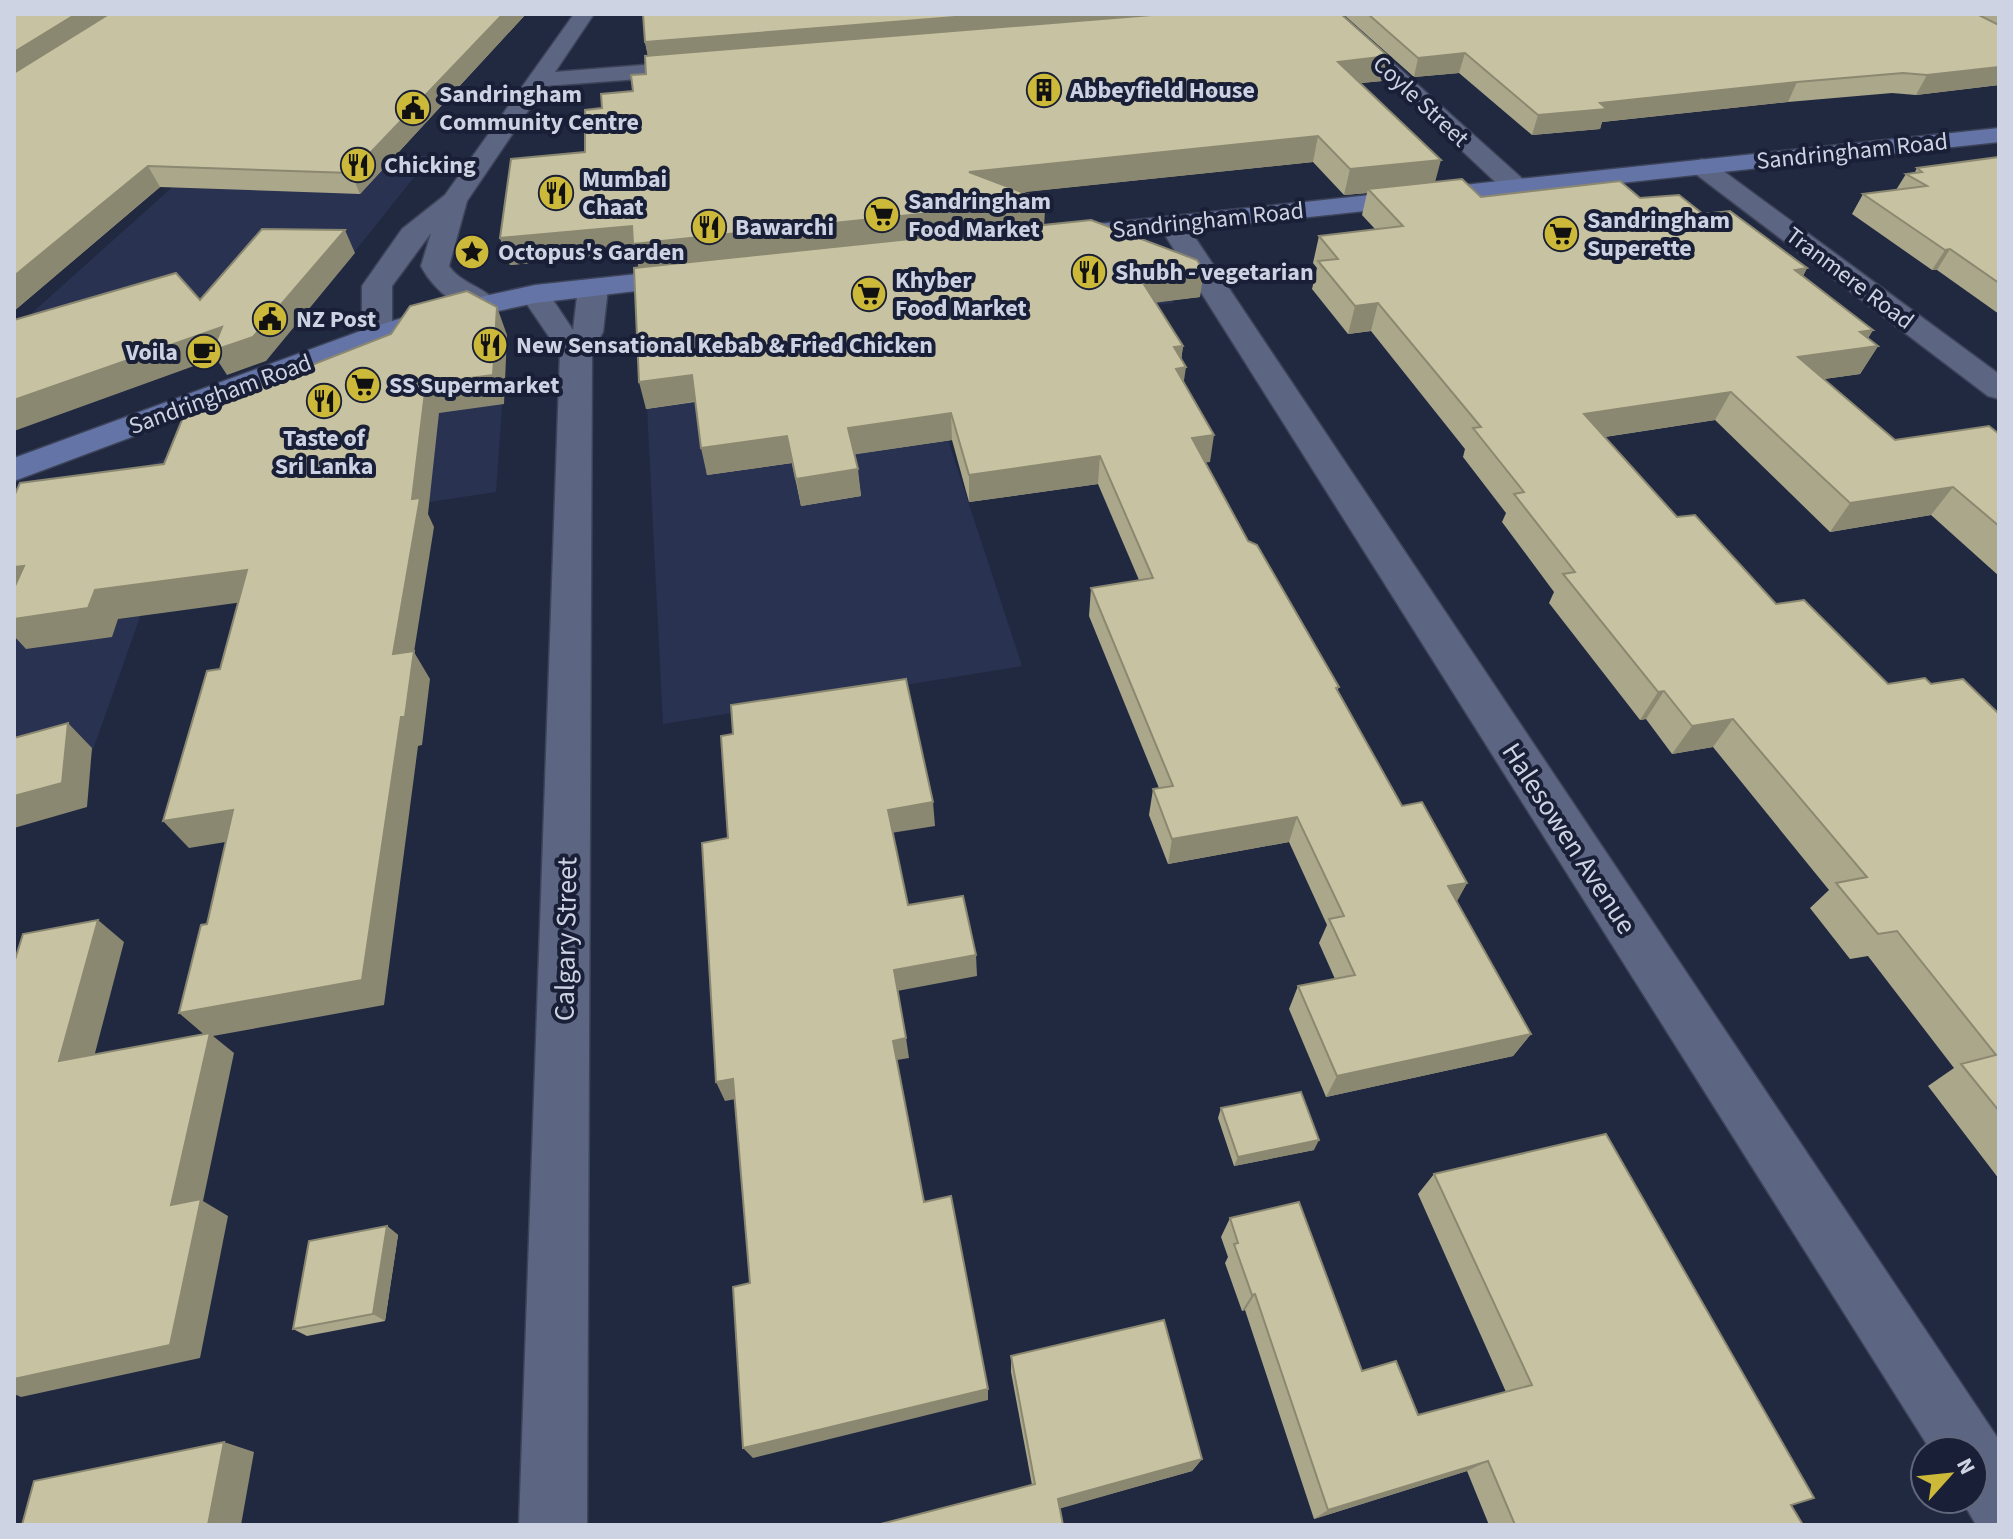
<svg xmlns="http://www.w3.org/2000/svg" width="2013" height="1539" viewBox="0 0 2013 1539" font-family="'Source Sans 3',sans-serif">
<rect width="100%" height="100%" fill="#212941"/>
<g fill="#293250">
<polygon points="216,148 431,156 292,330 14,431 14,329"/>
<polygon points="1151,265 1174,303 1068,315 947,437 1022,666 663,724 643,328"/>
<polygon points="497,329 507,335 496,492 167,541 91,755 14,750 14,577 51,503"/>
</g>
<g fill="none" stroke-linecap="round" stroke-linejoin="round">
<defs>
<g id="minor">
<path d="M 574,14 L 594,14 L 555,72 L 706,60 L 717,67 L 706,74 L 545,86 L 467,201 L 449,266 C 461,284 486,287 498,304 L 493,310 C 465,317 433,290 421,266 L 431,233 L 392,286 L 392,335 L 388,341 L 366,341 L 362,335 L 362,286 L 402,229 L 445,195 Z"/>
<polygon points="1343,22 1350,24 1525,181 1529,187 1525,193 1507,193 1336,32 1332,28 1336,24"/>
<polygon points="1702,159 1711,162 1999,374 1999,399 1988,396 1693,172 1689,167 1693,162"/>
<polygon points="1172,216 1182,218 1186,224 1999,1440 1999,1525 1975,1523 1961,1499 1973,1499 1973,1451 1931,1451 1158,224 1162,218"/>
<polygon points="593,279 603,282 608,288 603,332 592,352 587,1525 519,1525 560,353 520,294 525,288 545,288 573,330 578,288 583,282"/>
</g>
<g id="major">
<polygon points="1999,128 1999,142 1060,244 1050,242 1046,236 1050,230 1060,228"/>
<polygon points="693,268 703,271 707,277 703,283 535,303 466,318 388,341 14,481 14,458 366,329 448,304 535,285"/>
</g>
</defs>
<use href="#minor" stroke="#3d4358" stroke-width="3"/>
<use href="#major" stroke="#3d4358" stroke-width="3"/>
<use href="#minor" fill="#5c6581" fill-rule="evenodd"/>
<use href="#major" fill="#6474a6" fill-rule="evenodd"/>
</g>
<g fill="#aba78a">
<polygon points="14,14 526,14 360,194 160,187 14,311"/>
<polygon points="1343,14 1999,14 1999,85 1916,95 1892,93 1788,102 1602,122 1600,129 1532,135 1459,73 1414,77"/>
<polygon points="645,42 1388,56 1382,81 1360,83 1435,182 1481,197 1640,198 1703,214 1807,268 1803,276 1873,330 1868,338 1878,346 1860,374 1824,379 1895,440 1999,434 1999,576 1931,515 1830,532 1715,420 1605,437 1677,517 1776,604 1888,684 1931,684 1999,714 1999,1179 1928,1086 1954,1068 1868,956 1850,959 1810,908 1829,890 1713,747 1672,754 1646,719 1640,720 1549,603 1554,592 1502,522 1506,513 1463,457 1465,449 1371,331 1348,334 1312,289 1317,268 1313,263 1319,236 1375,229 1362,215 1367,193 1344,195 1313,162 1023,192 1045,201 1044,224 1200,297 1155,302 1183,346 1181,360 1184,383 1210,462 1205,462 1248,541 1339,687 1337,691 1402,806 1467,883 1456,902 1531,1034 1513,1056 1326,1097 1289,1009 1298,986 1335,979 1319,943 1327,925 1289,842 1168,864 1149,815 1153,789 1159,788 1089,616 1091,588 1139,580 1098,484 969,502 952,440 855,454 861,496 801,506 792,463 707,475 695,402 646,409 639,268 635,253 510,265 500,238 585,152 602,108 633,91 646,74 648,56"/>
<polygon points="1999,157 1999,314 1937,270 1932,270 1852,214 1863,194 1896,190 1906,174 1915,172 1917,168"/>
<polygon points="1221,1108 1314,1150 1234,1166 1218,1118"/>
<polygon points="1434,1174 1791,1505 1803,1525 1489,1525 1467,1471 1314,1519 1245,1310 1242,1311 1225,1263 1228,1257 1221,1237 1230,1218 1362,1371 1418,1415 1506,1392 1418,1194"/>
<polygon points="387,1226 398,1235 385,1321 307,1336 293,1329"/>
<polygon points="1011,1356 1202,1459 1192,1471 1060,1508 1032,1485 1011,1372"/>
</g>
<g fill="#8b8871">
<polygon points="76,14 116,14 14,79 14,52"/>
<polygon points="503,14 526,14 360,194 351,173"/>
<polygon points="992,14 1217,14 649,61 645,42"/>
<polygon points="1465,53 1459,73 1414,77 1418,58"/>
<polygon points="1388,56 1382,81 1333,86 1338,62"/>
<polygon points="1999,67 1999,85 1916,95 1927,75"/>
<polygon points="1797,82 1788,102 1602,122 1600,129 1532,135 1538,115 1600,103"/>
<polygon points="1318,136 1313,162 969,198 969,172"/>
<polygon points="1441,160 1434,186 1368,189 1367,193 1344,195 1350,169"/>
<polygon points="148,166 160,187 14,311 14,276"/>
<polygon points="1045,201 1044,227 640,271 635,253 510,265 500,238 632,226"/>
<polygon points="345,230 355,253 266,361 227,375 216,358 14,431 14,400"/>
<polygon points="1950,249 1937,270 1932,270 1945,250"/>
<polygon points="1807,268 1792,296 1795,270"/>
<polygon points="1204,271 1200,297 1138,305 1140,278"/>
<polygon points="1378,303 1371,331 1348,334 1355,306"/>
<polygon points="497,307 507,335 504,404 439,413 428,514 434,527 414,652 430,679 422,745 418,746 384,1005 213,1036 234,1053 203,1201 228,1216 200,1358 21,1397 14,1394 14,1379 171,1205 207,1037 179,1013 393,654 426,384"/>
<polygon points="1873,330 1862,348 1878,346 1860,374 1781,385 1798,357 1860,332"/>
<polygon points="1183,346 1180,368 1186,367 1182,394 1172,396 1174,347"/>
<polygon points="692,375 698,401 646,409 639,382"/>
<polygon points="1731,392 1715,420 1571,442 1584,414"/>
<polygon points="951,413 952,440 851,455 848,428"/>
<polygon points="1214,435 1210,462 1188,465 1192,438"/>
<polygon points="787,436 792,463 707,475 701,448"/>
<polygon points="1100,456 1098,484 969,502 969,475"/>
<polygon points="858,469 861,496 801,506 796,479"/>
<polygon points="1953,487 1931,515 1830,532 1850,503"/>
<polygon points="24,566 14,600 14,567"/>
<polygon points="247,570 266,599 118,619 112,637 26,649 14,636 14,619 95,590"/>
<polygon points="1664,691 1646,719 1640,720 1658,692"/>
<polygon points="1733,719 1713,747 1672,754 1692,726"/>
<polygon points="68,723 92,748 87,807 14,828 14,796"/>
<polygon points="933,802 935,826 891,833 888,810"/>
<polygon points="233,810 256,837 189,848 163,821"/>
<polygon points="1297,817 1289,842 1168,864 1172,839"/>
<polygon points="1467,883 1454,907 1448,886"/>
<polygon points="98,920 124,942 88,1080 59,1061"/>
<polygon points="976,955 977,976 897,991 894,970"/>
<polygon points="1531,1034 1513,1056 1326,1097 1337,1076"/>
<polygon points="906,1038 909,1058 897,1060 893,1041"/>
<polygon points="733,1079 741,1098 725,1101 716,1082"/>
<polygon points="1319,1140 1314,1150 1234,1166 1238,1157"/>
<polygon points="387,1226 398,1235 385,1321 373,1314"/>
<polygon points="1255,1294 1245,1310 1242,1311 1252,1295"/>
<polygon points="988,1389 988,1400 753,1458 743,1448"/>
<polygon points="224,1442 254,1452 241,1525 208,1525"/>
<polygon points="1202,1459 1192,1471 1055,1510 1058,1499"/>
<polygon points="1488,1461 1467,1471 1314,1519 1328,1510"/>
</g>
<g fill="#c7c2a1" stroke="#8b8871" stroke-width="2">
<polygon points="14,14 76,14 14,52"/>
<polygon points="109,14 503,14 351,173 148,166 14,276 14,73"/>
<polygon points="643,14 992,14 645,42"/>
<polygon points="1164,14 1341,14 1388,56 1338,62 1441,160 1350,169 1318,136 969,172 1045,201 633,244 632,226 500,238 511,159 585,152 585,110 602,108 601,94 633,91 631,75 646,74 645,56"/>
<polygon points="1368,14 1977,14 1999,25 1999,67 1927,75 1903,73 1797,82 1600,103 1607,109 1538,115 1465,53 1418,58"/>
<polygon points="1999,157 1999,283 1950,249 1945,250 1863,194 1927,186 1906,174 1922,172 1917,168"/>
<polygon points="1462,179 1481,197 1620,181 1640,198 1679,195 1703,214 1730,211 1807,268 1795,270 1873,330 1860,332 1878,346 1798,357 1895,440 1989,426 1999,434 1999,526 1953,487 1850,503 1731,392 1584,414 1677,517 1695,515 1776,604 1804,600 1888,684 1925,678 1931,684 1963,679 1999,714 1999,1111 1961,1064 1996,1055 1897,931 1878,934 1836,883 1867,877 1733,719 1692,726 1664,691 1658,692 1563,574 1575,572 1514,494 1524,492 1473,428 1481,427 1378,303 1355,306 1318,261 1338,259 1319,236 1403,226 1368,189"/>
<polygon points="1091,220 1197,260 1204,271 1140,278 1183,346 1174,347 1186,367 1176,369 1214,435 1192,438 1248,541 1257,545 1339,687 1336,688 1402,806 1422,802 1467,883 1448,886 1531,1034 1337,1076 1298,986 1355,975 1329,919 1344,916 1297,817 1172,839 1153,789 1173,786 1091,588 1153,578 1100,456 969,475 951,413 848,428 858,469 796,479 787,436 701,448 692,375 639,382 634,268"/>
<polygon points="262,229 345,230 253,337 212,351 222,327 14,400 14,320 176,273 200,300"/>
<polygon points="467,291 497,307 493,375 426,384 412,499 420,498 393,654 414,651 405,717 401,717 362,980 179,1013 201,925 207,924 233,810 163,821 207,671 220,669 247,570 95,590 88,608 14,619 14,588 24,566 14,567 14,496 20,483 164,464 184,415 391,334 410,306"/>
<polygon points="906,679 933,802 888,810 908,905 963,896 976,955 894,970 906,1038 893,1041 924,1202 951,1196 988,1389 743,1448 733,1287 750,1283 733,1079 716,1082 702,843 728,838 721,736 733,734 731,705"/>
<polygon points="68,723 62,783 14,796 14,738"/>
<polygon points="98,920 59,1061 210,1033 171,1205 201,1199 170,1345 14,1379 14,963 23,934"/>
<polygon points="1301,1092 1319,1140 1238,1157 1221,1108"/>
<polygon points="1606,1134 1814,1498 1791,1505 1803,1525 1515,1525 1488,1461 1328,1510 1255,1294 1252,1295 1234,1244 1238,1243 1230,1218 1299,1202 1362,1371 1396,1361 1418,1415 1532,1385 1434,1174"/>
<polygon points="387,1226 373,1314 293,1329 309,1241"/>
<polygon points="1164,1320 1202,1459 1058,1499 1063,1525 877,1525 1035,1484 1011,1356"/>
<polygon points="224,1442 208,1525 22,1525 34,1481"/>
</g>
<defs>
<symbol id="building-disc" viewBox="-11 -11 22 22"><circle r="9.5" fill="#ccb939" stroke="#181f36"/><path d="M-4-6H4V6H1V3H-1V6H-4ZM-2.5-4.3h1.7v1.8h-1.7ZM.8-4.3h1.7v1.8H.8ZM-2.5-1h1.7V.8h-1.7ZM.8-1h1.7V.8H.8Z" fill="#111"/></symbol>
<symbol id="civic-disc" viewBox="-11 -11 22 22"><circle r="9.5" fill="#ccb939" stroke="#181f36"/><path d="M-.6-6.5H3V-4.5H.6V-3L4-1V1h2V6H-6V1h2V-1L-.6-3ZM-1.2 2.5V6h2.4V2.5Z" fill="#111"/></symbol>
<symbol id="restaurant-disc" viewBox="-11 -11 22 22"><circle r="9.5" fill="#ccb939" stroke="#181f36"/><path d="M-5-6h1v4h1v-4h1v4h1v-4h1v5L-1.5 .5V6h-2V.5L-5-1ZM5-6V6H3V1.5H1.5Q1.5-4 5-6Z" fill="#111"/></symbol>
<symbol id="supermarket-disc" viewBox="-11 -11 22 22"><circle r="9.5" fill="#ccb939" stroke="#181f36"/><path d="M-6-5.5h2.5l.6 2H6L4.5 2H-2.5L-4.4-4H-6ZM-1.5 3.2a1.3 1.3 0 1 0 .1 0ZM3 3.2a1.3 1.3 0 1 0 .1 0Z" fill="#111"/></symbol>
<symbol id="sight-disc" viewBox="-11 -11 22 22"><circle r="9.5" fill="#ccb939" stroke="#181f36"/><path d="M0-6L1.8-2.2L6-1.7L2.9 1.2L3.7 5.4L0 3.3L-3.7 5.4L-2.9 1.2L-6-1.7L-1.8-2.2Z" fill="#111"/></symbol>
<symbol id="cafe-disc" viewBox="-11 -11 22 22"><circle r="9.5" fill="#ccb939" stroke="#181f36"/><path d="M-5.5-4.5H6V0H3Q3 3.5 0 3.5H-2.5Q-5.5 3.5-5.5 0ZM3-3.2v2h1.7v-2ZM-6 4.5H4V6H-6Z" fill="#111"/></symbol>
</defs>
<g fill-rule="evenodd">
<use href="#building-disc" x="1024" y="70" width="40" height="40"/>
<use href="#civic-disc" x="393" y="88" width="40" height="40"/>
<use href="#restaurant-disc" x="338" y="145" width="40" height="40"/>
<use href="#restaurant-disc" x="536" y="173" width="40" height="40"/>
<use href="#supermarket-disc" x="862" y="195" width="40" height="40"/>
<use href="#restaurant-disc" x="689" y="207" width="40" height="40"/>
<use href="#supermarket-disc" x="1541" y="214" width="40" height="40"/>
<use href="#sight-disc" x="452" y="232" width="40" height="40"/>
<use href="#restaurant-disc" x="1069" y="252" width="40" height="40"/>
<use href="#supermarket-disc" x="849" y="274" width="40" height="40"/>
<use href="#civic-disc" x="250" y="299" width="40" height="40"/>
<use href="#restaurant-disc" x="470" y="325" width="40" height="40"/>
<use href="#cafe-disc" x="184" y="332" width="40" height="40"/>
<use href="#supermarket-disc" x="343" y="365" width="40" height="40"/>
<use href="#restaurant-disc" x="304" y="381" width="40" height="40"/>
</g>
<g text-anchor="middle" stroke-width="8" stroke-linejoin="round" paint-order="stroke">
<g font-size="24" font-weight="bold" fill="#cdd3e3" stroke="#181f36" text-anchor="start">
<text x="1070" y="98">Abbeyfield House</text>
<text x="439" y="102">Sandringham<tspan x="439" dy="28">Community Centre</tspan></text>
<text x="384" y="173">Chicking</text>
<text x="582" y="187">Mumbai<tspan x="582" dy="28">Chaat</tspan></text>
<text x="908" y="209">Sandringham<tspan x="908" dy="28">Food Market</tspan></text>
<text x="1587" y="228">Sandringham<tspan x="1587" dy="28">Superette</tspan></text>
<text x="735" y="235">Bawarchi</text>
<text x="498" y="260">Octopus's Garden</text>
<text x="1115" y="280">Shubh - vegetarian</text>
<text x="895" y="288">Khyber<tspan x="895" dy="28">Food Market</tspan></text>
<text x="296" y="327">NZ Post</text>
<text x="516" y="353">New Sensational Kebab &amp; Fried Chicken</text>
<text x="178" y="360" text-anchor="end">Voila</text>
<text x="389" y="393">SS Supermarket</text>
<text x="324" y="446" text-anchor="middle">Taste of<tspan x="324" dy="28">Sri Lanka</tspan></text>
</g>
<g font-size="24" fill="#cdd3e3" stroke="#181f36">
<text transform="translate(1421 101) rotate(43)" y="8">Coyle Street</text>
<text transform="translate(1852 151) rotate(-6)" y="8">Sandringham Road</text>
<text transform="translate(1208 220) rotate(-6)" y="8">Sandringham Road</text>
<text transform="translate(1850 278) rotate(37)" y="8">Tranmere Road</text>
<text transform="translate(220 394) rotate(-20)" y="8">Sandringham Road</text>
</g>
<g font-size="28" fill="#cdd3e3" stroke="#181f36">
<text transform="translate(1570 838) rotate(57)" y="10">Halesowen Avenue</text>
<text transform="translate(565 939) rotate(-89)" y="10">Calgary Street</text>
</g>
</g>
<rect width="2013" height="1539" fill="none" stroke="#cdd3e3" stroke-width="32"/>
<g transform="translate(1949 1475) rotate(63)"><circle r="38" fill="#181f36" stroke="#60677b" stroke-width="2"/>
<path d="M0-6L14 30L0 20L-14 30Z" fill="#ccb939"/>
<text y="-12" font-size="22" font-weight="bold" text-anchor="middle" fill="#cdd3e3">N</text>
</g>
</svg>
